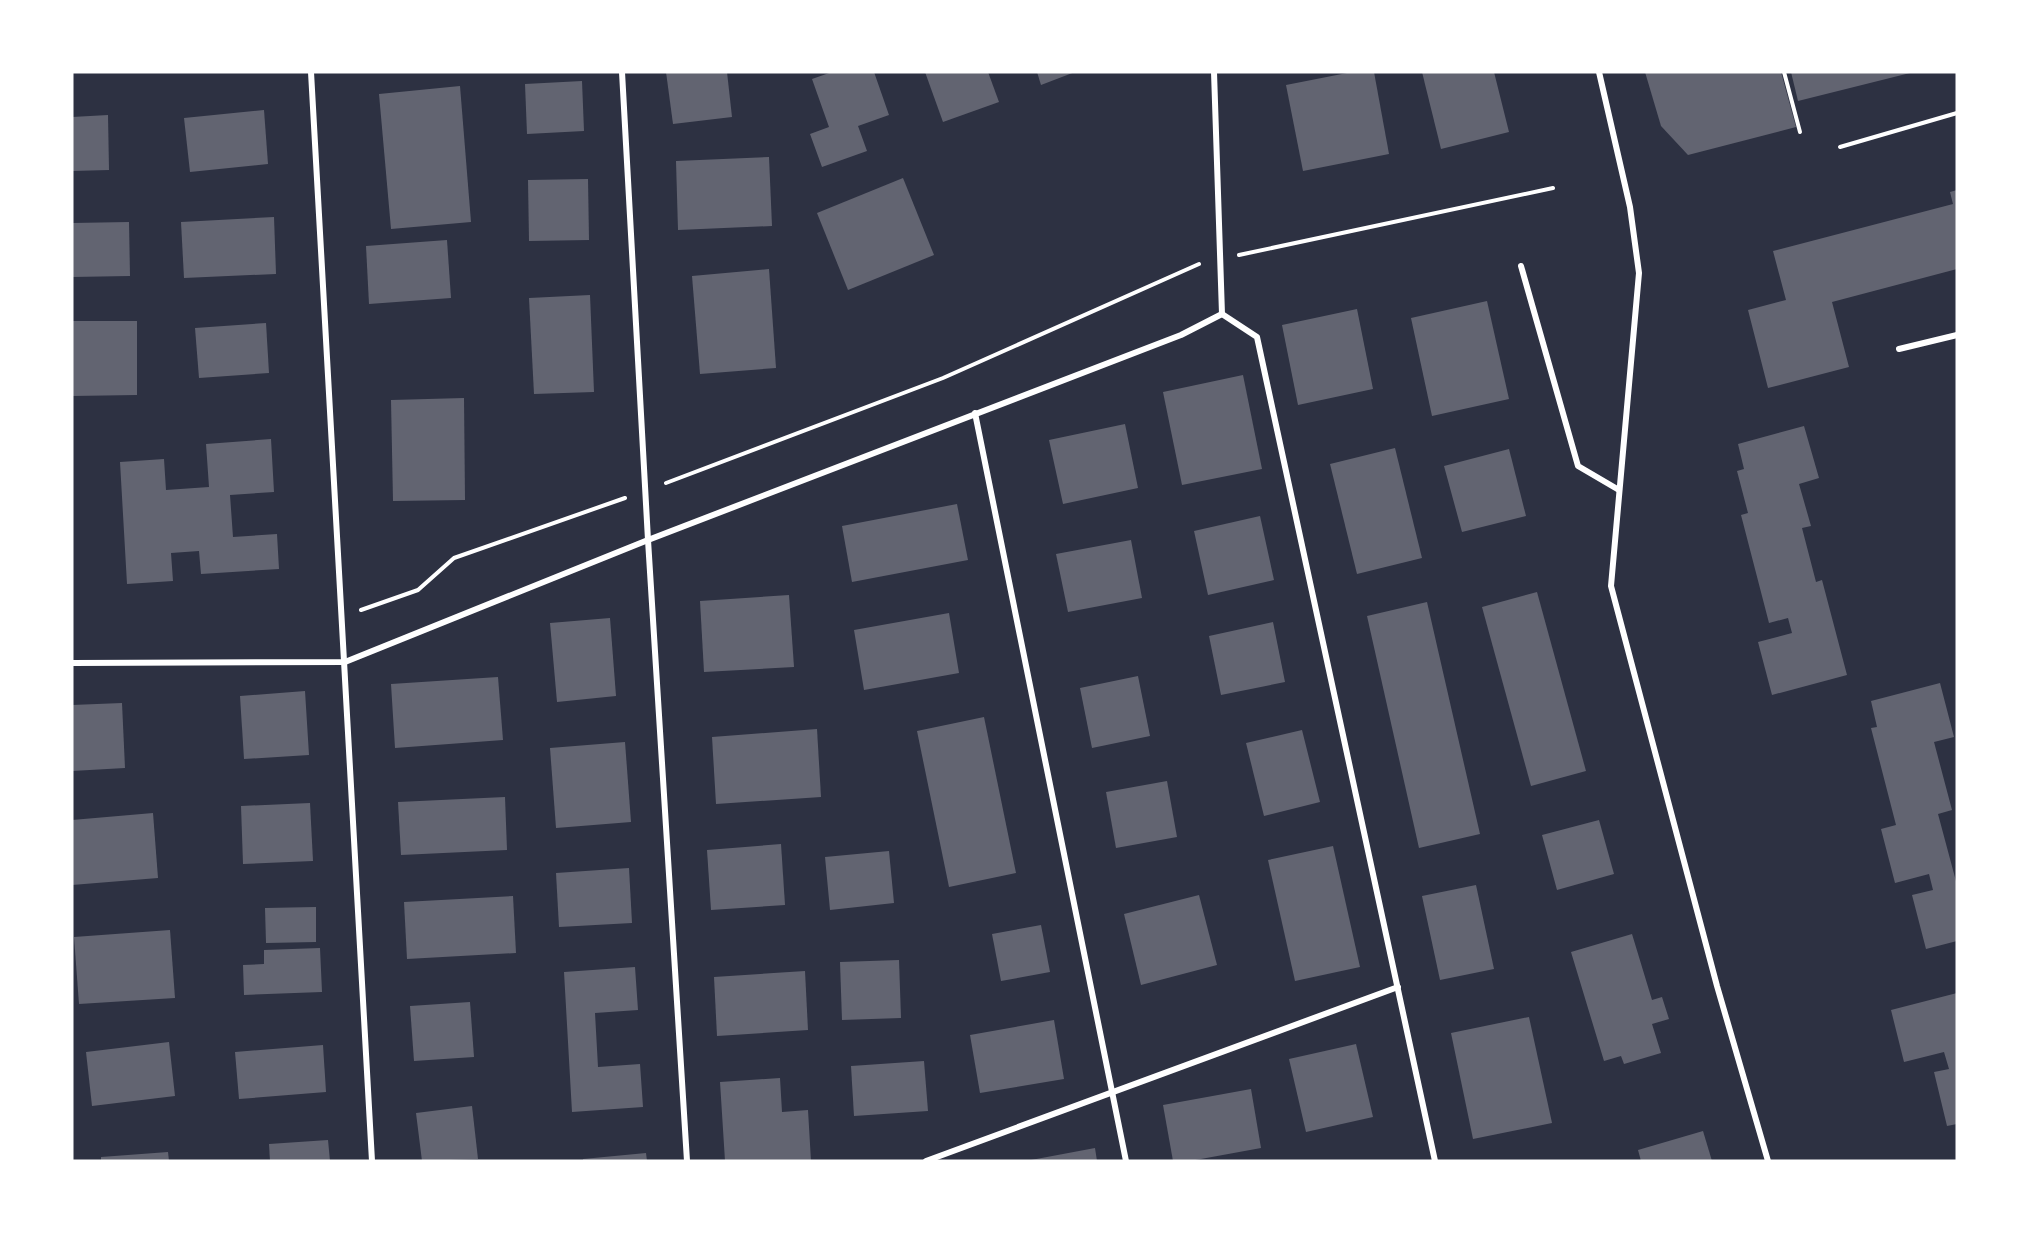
<svg xmlns="http://www.w3.org/2000/svg" width="2029" height="1233" viewBox="0 0 2029 1233" font-family="Spectral,serif">
<rect width="100%" height="100%" fill="#2d3142"/>
<g fill="#626471">
<polygon points="666,72 727,72 732,117 673,124"/>
<polygon points="832,72 874,72 889,115 858,126 867,151 822,167 810,134 829,127 812,79"/>
<polygon points="925,72 988,72 999,102 943,122"/>
<polygon points="1037,72 1075,72 1041,85"/>
<polygon points="1352,72 1374,72 1389,154 1303,171 1286,85"/>
<polygon points="1422,72 1494,72 1509,132 1441,149"/>
<polygon points="1645,72 1781,72 1796,127 1688,155 1661,126"/>
<polygon points="1791,72 1910,72 1910,73 1798,101"/>
<polygon points="582,81 584,131 527,134 525,84"/>
<polygon points="460,86 471,222 391,229 379,94"/>
<polygon points="264,110 268,164 190,172 184,118"/>
<polygon points="108,115 109,170 72,171 72,117"/>
<polygon points="769,157 772,226 678,230 676,161"/>
<polygon points="903,178 934,255 848,290 817,213"/>
<polygon points="588,179 589,240 529,241 528,180"/>
<polygon points="1957,190 1957,269 1832,302 1849,367 1768,388 1748,310 1786,300 1773,251 1953,204 1950,192"/>
<polygon points="274,217 276,274 184,278 181,222"/>
<polygon points="129,222 130,276 72,277 72,223"/>
<polygon points="447,240 451,298 369,304 366,246"/>
<polygon points="769,269 776,368 700,374 692,276"/>
<polygon points="590,295 594,392 534,394 529,298"/>
<polygon points="1487,301 1509,399 1432,416 1411,318"/>
<polygon points="1357,309 1373,389 1298,405 1282,325"/>
<polygon points="72,321 137,321 137,395 72,396"/>
<polygon points="266,323 269,373 199,378 195,328"/>
<polygon points="1243,375 1262,469 1182,485 1163,392"/>
<polygon points="464,398 465,500 393,501 391,400"/>
<polygon points="1125,424 1138,488 1063,504 1049,440"/>
<polygon points="1804,426 1819,478 1799,484 1811,526 1802,528 1816,582 1822,580 1847,675 1772,695 1758,642 1792,633 1788,618 1769,623 1741,515 1748,513 1737,471 1744,469 1738,444"/>
<polygon points="271,439 274,492 230,495 233,537 277,534 279,569 201,574 199,551 171,553 173,581 127,584 120,462 164,459 166,490 209,487 206,444"/>
<polygon points="1395,448 1422,558 1357,574 1330,464"/>
<polygon points="1509,449 1526,516 1462,532 1444,466"/>
<polygon points="957,504 968,560 852,582 842,526"/>
<polygon points="1260,516 1274,580 1208,595 1194,531"/>
<polygon points="1131,540 1142,598 1068,612 1056,554"/>
<polygon points="1537,592 1586,771 1531,786 1482,607"/>
<polygon points="789,595 794,667 704,672 700,601"/>
<polygon points="1427,602 1480,834 1419,848 1367,616"/>
<polygon points="949,613 959,673 864,690 854,630"/>
<polygon points="610,618 616,696 557,702 550,623"/>
<polygon points="1273,622 1285,682 1221,695 1209,636"/>
<polygon points="1138,676 1150,736 1092,748 1080,688"/>
<polygon points="498,677 503,740 395,748 391,684"/>
<polygon points="1940,683 1954,737 1934,742 1952,810 1938,814 1957,885 1957,941 1926,949 1912,895 1933,890 1929,874 1895,883 1881,829 1896,825 1871,728 1877,727 1871,701"/>
<polygon points="305,691 309,755 244,759 240,696"/>
<polygon points="122,703 125,768 72,771 72,705"/>
<polygon points="984,717 1016,873 949,887 917,731"/>
<polygon points="817,729 821,797 716,804 712,737"/>
<polygon points="1302,730 1320,802 1264,816 1246,743"/>
<polygon points="625,742 631,822 556,828 550,748"/>
<polygon points="1167,781 1177,837 1116,848 1106,792"/>
<polygon points="505,797 507,850 401,855 398,802"/>
<polygon points="310,803 313,861 243,864 241,806"/>
<polygon points="153,813 158,878 72,885 72,820"/>
<polygon points="1599,820 1614,874 1557,890 1542,835"/>
<polygon points="781,844 785,905 711,910 707,850"/>
<polygon points="1333,846 1360,967 1295,981 1268,860"/>
<polygon points="889,851 894,903 830,910 825,857"/>
<polygon points="629,868 632,923 559,927 556,873"/>
<polygon points="1476,885 1494,969 1440,980 1422,896"/>
<polygon points="1199,895 1217,965 1141,985 1124,914"/>
<polygon points="513,896 516,953 407,959 404,902"/>
<polygon points="316,907 316,942 266,943 265,908"/>
<polygon points="1041,925 1050,972 1001,981 992,934"/>
<polygon points="170,930 175,998 79,1004 74,937"/>
<polygon points="1632,934 1652,1000 1662,997 1669,1019 1652,1024 1661,1053 1624,1064 1621,1056 1604,1061 1571,952"/>
<polygon points="320,948 322,992 244,995 243,965 264,964 264,950"/>
<polygon points="899,960 901,1018 842,1020 840,962"/>
<polygon points="635,967 638,1010 595,1013 598,1067 640,1064 643,1107 572,1112 564,972"/>
<polygon points="805,971 808,1030 717,1036 714,977"/>
<polygon points="1957,993 1957,1124 1947,1126 1934,1072 1949,1069 1944,1052 1904,1062 1891,1010"/>
<polygon points="470,1002 474,1057 414,1061 410,1006"/>
<polygon points="1529,1017 1552,1123 1473,1139 1451,1033"/>
<polygon points="1054,1020 1064,1079 980,1093 970,1035"/>
<polygon points="169,1042 175,1096 92,1106 86,1052"/>
<polygon points="1356,1044 1373,1117 1306,1132 1289,1059"/>
<polygon points="323,1045 326,1092 239,1099 235,1052"/>
<polygon points="924,1061 928,1111 854,1116 851,1066"/>
<polygon points="780,1078 782,1112 808,1110 811,1161 725,1161 720,1082"/>
<polygon points="1251,1089 1261,1148 1190,1161 1173,1161 1163,1105"/>
<polygon points="472,1106 478,1159 422,1161 416,1113"/>
<polygon points="1703,1131 1712,1161 1641,1161 1638,1150"/>
<polygon points="328,1140 330,1161 270,1161 269,1144"/>
<polygon points="1095,1148 1097,1161 1031,1161 1031,1160"/>
<polygon points="168,1152 169,1161 101,1161 101,1157"/>
<polygon points="646,1153 647,1161 583,1161 583,1159"/>
</g>
<g fill="none" stroke-linecap="round" stroke-linejoin="round">
<g stroke="#fff" stroke-width="4">
<polyline points="1784,72 1800,132"/>
<polyline points="1840,147 1957,113"/>
<polyline points="1239,255 1553,188"/>
<polyline points="666,483 943,378 1199,264"/>
<polyline points="361,610 418,590 454,558 625,498"/>
</g>
<g stroke="#fff" stroke-width="6">
<polyline points="311,72 372,1161"/>
<polyline points="622,72 648,540 687,1161"/>
<polyline points="1214,72 1222,314"/>
<polyline points="1599,72 1630,207 1639,273 1611,586 1717,986 1768,1161"/>
<polyline points="1521,266 1578,466 1619,490"/>
<polyline points="1222,314 1257,337 1435,1161"/>
<polyline points="1899,349 1957,335"/>
<polyline points="975,413 1126,1161"/>
<polyline points="72,663 345,662 648,540 1181,335 1222,314"/>
<polyline points="926,1161 1398,987"/>
</g>
</g>
<rect width="2029" height="1233" fill="none" stroke="#ffffff" stroke-width="147"/>
</svg>
